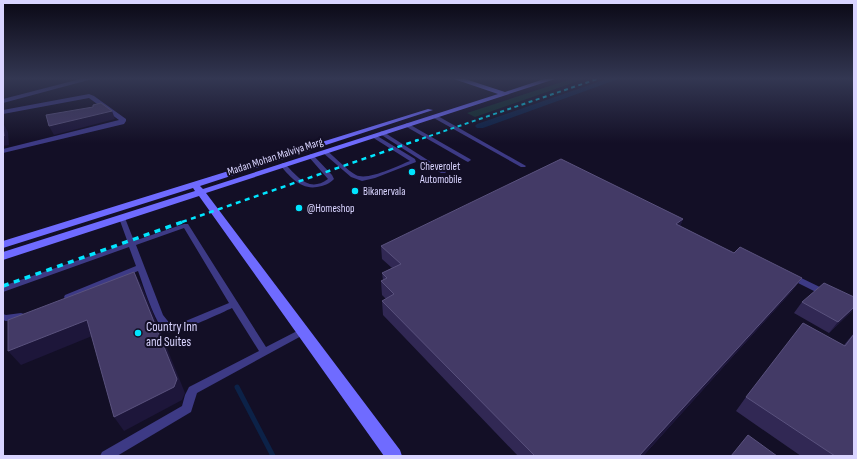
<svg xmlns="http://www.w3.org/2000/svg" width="857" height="459" viewBox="0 0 857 459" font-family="'Sofia Sans Condensed',sans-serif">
<rect width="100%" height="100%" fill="#130f26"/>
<polygon fill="#12302f" points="574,78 587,78 475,117 467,113"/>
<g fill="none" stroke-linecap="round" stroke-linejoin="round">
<polyline stroke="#0c2248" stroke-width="5" points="237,387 273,456"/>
<polygon fill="#0c2248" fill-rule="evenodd" points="609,78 621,78 483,128 477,128 475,126 477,124"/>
<g fill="#3d3a85" fill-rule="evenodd">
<polygon points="432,115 436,115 526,166 525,167 521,167 432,117"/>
<polygon points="407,123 470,159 471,160 468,162 466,161 405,126 404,125"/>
<polygon points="382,131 445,171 446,172 445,173 441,173 380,134 380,132"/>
<path d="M 374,134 L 415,159 L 416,162 L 375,178 L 362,181 L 351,177 L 322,152 L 325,150 L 327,151 C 335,157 348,171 356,175 C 368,181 397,166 410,161 L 372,137 L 371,136 Z"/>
<path d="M 311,154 L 313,155 L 332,175 L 334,179 C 329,184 324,186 317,187 C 301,190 289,176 280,165 L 283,163 L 285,164 C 298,177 309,193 328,179 L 308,156 Z"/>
<path d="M 122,216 L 125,218 L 134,241 L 184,224 L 188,224 L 217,270 L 266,347 L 299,330 L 302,328 L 305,330 L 306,332 L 305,334 L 197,393 L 191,412 L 117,456 L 100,456 L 102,452 L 182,406 L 185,395 L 189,387 L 259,351 L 232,308 C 223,312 174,336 166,332 C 155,325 143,284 138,271 L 71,299 L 68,300 L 65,299 L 64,297 L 65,295 L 136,266 L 129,247 L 3,292 L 3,286 L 128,243 L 119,218 ZM 184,228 L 229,303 L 176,325 L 171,325 L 163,315 L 136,245 Z"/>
<polygon points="791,273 828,291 829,293 828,295 822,295 788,278 787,276 788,274"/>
<polygon points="21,313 24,314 25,316 24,318 6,321 3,320 3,314 6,315"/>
</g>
<g fill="#3d3a85" fill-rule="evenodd">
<polygon points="84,78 96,78 3,103 3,99"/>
<polygon points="89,94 94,96 126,119 126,121 124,124 3,153 3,149 119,120 89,98 3,114 3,110"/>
</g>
<polygon fill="#6f6bff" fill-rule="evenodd" points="451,78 462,78 505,92 547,78 558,78 206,193 400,450 402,456 384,456 199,196 3,260 3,252 195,191 193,188 3,248 3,241 428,109 433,110 200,186 203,189 498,94"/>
<polyline stroke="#00e5ff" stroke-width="2" stroke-dasharray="4 3.5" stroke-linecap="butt" points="415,141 600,78"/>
<polyline stroke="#00e5ff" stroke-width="2.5" stroke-dasharray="5 4.5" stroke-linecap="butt" points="182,222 418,140"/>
<polyline stroke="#00e5ff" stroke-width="3.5" stroke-dasharray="6 5.5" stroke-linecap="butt" points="3,286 185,221"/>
</g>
<g fill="#312854">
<polygon points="683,219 680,226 734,253 802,278 792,291 643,456 518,456 383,315 382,301 386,299 382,295 381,281 383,280 382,273 392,268 382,259 381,246"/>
<polygon points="802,302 852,311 829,333 794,313"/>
<polygon points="854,333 854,456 801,456 736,411 746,397 844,345"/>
</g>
<g fill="#1d163a">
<polygon points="112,111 115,119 54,135 49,126"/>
<polygon points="3,123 8,132 9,145 3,146"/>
<polygon points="683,219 678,232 676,224"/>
<polygon points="134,272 142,286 185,393 182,400 124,431 114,417"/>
<polygon points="802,278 792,291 643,456 639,456"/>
<polygon points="854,307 854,308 852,311 829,333 838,322"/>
<polygon points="87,320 97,334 21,365 8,351"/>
</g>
<g fill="#433a66" stroke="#5a527e">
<polygon points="101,103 112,111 49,126 46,115 93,107 93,105"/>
<polygon points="3,125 4,136 3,136"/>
<polygon points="561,159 683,219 676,224 734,253 740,247 802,278 639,456 535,456 382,301 394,294 381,281 387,278 382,273 401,264 381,246"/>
<polygon points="134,272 177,379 174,387 114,417 87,320 8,351 8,320"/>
<polygon points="824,283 854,297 854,307 838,322 802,302"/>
<polygon points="803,323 845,346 854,334 854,456 835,456 746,397"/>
<polygon points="748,435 777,456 731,456"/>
</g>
<linearGradient id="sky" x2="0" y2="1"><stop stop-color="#0a0815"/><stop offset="0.55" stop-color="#333752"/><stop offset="1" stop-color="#333752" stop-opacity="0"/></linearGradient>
<rect width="857" height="143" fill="url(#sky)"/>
<g fill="#00e5ff" stroke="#130f26" stroke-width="1.5">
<circle cx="412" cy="172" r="4"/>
<circle cx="355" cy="191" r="4"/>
<circle cx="299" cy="208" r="4"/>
<circle cx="138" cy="333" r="4"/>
</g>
<g text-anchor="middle" stroke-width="4" stroke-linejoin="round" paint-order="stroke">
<g font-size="11" fill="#d9d4ff" stroke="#130f26">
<text transform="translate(275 156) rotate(-18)" y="4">Madan Mohan Malviya Marg</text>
</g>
<g font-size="11" fill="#d9d4ff" stroke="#130f26" text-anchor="start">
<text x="420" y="170">Cheverolet<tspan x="420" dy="13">Automobile</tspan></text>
<text x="363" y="195">Bikanervala</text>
<text x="307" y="212">@Homeshop</text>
</g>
<g font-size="13" fill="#d9d4ff" stroke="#130f26" text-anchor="start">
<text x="146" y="331">Country Inn<tspan x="146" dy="15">and Suites</tspan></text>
</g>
</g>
<rect width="857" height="459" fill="none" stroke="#d9d4ff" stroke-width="8"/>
</svg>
